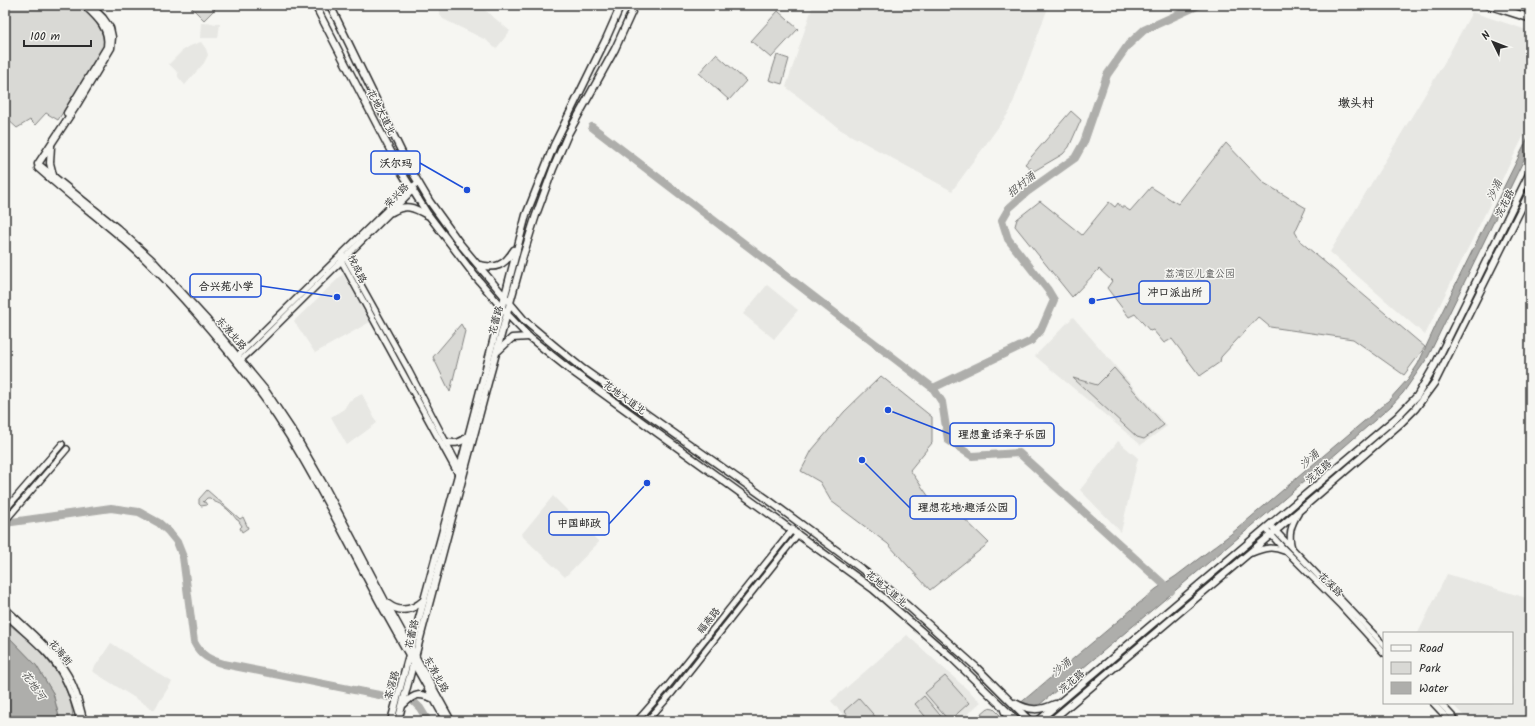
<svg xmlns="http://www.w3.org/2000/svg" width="1535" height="726" viewBox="0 0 1535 726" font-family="Kalam,'LXGW WenKai TC',sans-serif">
<rect width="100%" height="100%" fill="#f6f6f2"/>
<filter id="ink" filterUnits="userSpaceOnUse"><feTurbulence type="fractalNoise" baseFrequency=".025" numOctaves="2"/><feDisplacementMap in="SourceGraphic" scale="8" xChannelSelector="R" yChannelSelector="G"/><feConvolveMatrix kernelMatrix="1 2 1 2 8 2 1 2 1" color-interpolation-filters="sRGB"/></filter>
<g filter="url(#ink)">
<g fill="#e7e7e3">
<polygon points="442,5 479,5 510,31 496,49 486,40 443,19 440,15 439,10"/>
<polygon points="813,5 1049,5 1010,111 952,191 841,130 786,87"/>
<polygon points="1472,12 1530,31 1530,123 1425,335 1330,252 1444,63"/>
<polygon points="201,23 220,24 218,38 200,38"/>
<polygon points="201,42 206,49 208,55 204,63 185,85 178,77 178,73 169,64 182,51 190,46"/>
<polygon points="343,274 370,322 315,353 294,321"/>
<polygon points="767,285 798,310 774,339 743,314"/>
<polygon points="1073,317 1167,426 1141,445 1035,356"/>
<polygon points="362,394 377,423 347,445 331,417 344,409 349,401"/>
<polygon points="1118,441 1138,458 1121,532 1080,490"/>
<polygon points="553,496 599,542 565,577 521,535"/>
<polygon points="1447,574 1530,599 1530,695 1528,720 1469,721 1451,703 1512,703 1512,633 1418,633"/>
<polygon points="907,635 981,702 960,721 849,721 831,701"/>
<polygon points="111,643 172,682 154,710 92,671"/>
</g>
<g fill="#d9d9d5" stroke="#828280">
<polygon points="5,5 79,5 102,27 105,46 58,120 46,113 35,125 30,120 17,128 5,117"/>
<polygon points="189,5 210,5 215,9 204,20"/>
<polygon points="778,11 798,29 771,58 751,41"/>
<polygon points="716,54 746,81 729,100 699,73"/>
<polygon points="777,55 789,59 782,84 769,80"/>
<polygon points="1071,111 1081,120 1069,147 1063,154 1034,171 1025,164"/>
<polygon points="1226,143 1264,183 1306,208 1295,232 1301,242 1425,347 1404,375 1353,339 1270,327 1258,317 1221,357 1220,362 1200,376 1172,339 1164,343 1153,330 1150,331 1135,314 1129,317 1107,288 1112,281 1099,269 1072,297 1015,226 1017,219 1040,201 1082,235 1109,202 1115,207 1118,203 1121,207 1124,207 1130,211 1151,187 1178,204"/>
<polygon points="461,324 465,331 450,392 433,357"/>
<polygon points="1114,368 1164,425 1144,439 1137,437 1073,378 1097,385"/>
<polygon points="881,376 932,417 932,443 910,470 936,507 949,504 989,543 930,590 888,544 831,501 820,482 801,471 812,450 844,412"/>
<path d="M 207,490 L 240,519 L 243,517 L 248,528 L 242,532 L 240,528 L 242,526 L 238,520 L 237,520 C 233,515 229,510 223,506 C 218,502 214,503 210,498 L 207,498 L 203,502 L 205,502 L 207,505 L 201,506 L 199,504 L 199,499 Z"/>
<path d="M 5,621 C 15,629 25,637 34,645 C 54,665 73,693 73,721 L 60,721 L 53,693 L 36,665 L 5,633 Z"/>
<polygon points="945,676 969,703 949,721 925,693"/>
<polygon points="924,696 945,721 929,721 915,704"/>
<polygon points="859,698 879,721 853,721 844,711"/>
<polygon points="988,708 994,709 1000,715 993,721 973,721"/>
</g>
<g fill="#aeaeab" stroke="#7a7a78">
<polygon points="1530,134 1530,147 1428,357 1403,393 1390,407 1277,505 1020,721 999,721 1156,589 1176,576 1231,534 1389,400 1408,379 1418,364 1442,312"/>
<polygon points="5,633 36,665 53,693 60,721 8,721 5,705"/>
</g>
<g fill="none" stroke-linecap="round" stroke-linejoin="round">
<g stroke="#aeaeab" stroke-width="8">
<polyline points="592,127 933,388 942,402 948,440 972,456 1019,453 1171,591"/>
<polyline points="933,388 1031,341 1041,330 1054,300 1048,290 1008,239 1002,220 1009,208 1027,192 1075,158 1084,142 1107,75 1128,45 1144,30 1199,5"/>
<path d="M 5,523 L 111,508 L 139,512 L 159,523 L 168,531 L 177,542 L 183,557 L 194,642 C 201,656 210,660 224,664 L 389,697"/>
<polyline points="414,702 420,708 428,721"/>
</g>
<defs>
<g id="minor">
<polyline points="341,255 346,258 409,371 460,469"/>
<polyline points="341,255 342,262 459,476"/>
<polyline points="236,360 238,356 246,348 410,187 419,183"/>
<polyline points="237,361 241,360 253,349 414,189"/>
<polyline points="5,510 62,444"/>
<polyline points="5,521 67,449"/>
<polyline points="1270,525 1384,645"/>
<polyline points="1266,529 1282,547 1341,606 1384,653"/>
<path d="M 1292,548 C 1288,535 1291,525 1298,514"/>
<path d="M 1252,553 C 1264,548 1272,546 1284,551"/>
<path d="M 5,608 C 24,626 56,653 68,675 C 76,689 80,705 84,721"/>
<path d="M 5,614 C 24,633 47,649 61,672 C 70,687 75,704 80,721"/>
<polyline points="1433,703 1450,721"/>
<polyline points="1440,703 1457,721"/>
<polyline points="637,721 666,688 793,529"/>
<polyline points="647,721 672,693 798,534"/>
</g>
<g id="major">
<polyline points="90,5 103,18 110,28 112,37 111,48 78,103 38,164 117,228 152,260 207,320 265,390 295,435 325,487 386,603 451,721"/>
<polyline points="315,5 402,173 427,213 475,276 508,315 529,337 569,369 873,589 952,658 1017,721"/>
<polyline points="330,5 408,165 430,202 461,245 525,321 556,347 583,369 767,499 890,590 976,667 1030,721"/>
<path d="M 67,113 L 107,47 C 110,28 97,17 84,5"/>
<polyline points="51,146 50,163 53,175"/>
<path d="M 38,168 C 67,194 99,218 129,244 C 169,280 210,328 244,371 C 299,440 336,521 378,599 C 400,640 424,680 446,721"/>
<path d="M 392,212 C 406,204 413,207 427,215"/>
<path d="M 479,265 C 496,269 504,266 514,250"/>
<polyline points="498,351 512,338 529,337"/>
<path d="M 446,442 C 456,444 461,443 468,436"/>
<path d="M 388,604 C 401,614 413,610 424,600"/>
<path d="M 1015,703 C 1029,711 1040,711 1055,704"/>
<path d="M 404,704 C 415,693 420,693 434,699"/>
<polyline points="1004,710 1009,721"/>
<polyline points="391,721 458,475 526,215 554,145 606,39 621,5"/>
<polyline points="398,721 490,375 523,256 536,215 553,169 568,134 615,49 635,5"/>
<polyline points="1038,721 1397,417 1417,396 1435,365 1530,172"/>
<polyline points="1051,721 1306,505 1401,423 1415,409 1435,382 1530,191"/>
</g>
<polyline id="highway" points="1489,5 1530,18"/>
</defs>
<use href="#minor" stroke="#2b2b2b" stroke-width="8"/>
<use href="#major" stroke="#2b2b2b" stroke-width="9"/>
<use href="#highway" stroke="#2b2b2b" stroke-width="10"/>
<use href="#minor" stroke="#f6f6f2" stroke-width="5"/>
<use href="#major" stroke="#f6f6f2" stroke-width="6"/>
<use href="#highway" stroke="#f6f6f2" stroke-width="7"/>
</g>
</g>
<g text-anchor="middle" stroke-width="3" stroke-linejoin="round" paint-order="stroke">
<g font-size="10" fill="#2b2b2b" stroke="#f6f6f2">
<text transform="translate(382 112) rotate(63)" y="4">花地大道北</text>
<text transform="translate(396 195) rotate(-46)" y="4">荣兴路</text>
<text transform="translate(1504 203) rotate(-64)" y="4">浣花路</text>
<text transform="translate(358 269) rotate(64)" y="4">悦成路</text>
<text transform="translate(495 320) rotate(-75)" y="4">花蕾路</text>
<text transform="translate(232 333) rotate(49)" y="4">东漖北路</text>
<text transform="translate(625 397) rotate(36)" y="4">花地大道北</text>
<text transform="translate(1318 471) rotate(-40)" y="4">浣花路</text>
<text transform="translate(1331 584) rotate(45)" y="4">花溪路</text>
<text transform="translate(887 588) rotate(40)" y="4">花地大道北</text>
<text transform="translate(708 620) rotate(-51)" y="4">福燕路</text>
<text transform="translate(411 634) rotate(-76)" y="4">花蕾路</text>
<text transform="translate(61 652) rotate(49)" y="4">花海街</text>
<text transform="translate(437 674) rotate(61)" y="4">东漖北路</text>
<text transform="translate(1071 681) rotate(-40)" y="4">浣花路</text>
<text transform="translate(391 685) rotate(-75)" y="4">茶滘路</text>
</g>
<g font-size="10" fill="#565656" stroke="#f6f6f2">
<text x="1200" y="277">荔湾区儿童公园</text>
</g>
<g font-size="11" font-style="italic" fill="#525251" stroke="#f6f6f2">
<text transform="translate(1021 184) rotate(-39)" y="4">招村涌</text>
<text transform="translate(1494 190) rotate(-64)" y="4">沙涌</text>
<text transform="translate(1309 459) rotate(-41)" y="4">沙涌</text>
<text transform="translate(1061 667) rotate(-39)" y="4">沙涌</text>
<text transform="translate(34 685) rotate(55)" y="4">花地河</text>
</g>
<g font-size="12" font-weight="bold" fill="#2b2b2b" stroke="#f6f6f2">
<text x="1356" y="107">墩头村</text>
</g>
</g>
<path fill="none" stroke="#1d4ed8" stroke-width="1.5" d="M467 190L420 163M337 297L261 286M1092 301L1139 293M888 410L950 434M862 460L910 508M647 483L609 524"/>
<g fill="#1d4ed8" stroke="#f6f6f2" stroke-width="1.5">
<circle cx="467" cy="190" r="4"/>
<circle cx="337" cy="297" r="4"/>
<circle cx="1092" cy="301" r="4"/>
<circle cx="888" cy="410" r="4"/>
<circle cx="862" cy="460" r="4"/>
<circle cx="647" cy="483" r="4"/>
</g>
<g fill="#f6f6f2" stroke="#1d4ed8" stroke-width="1.5">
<rect x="371" y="151" width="49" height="23" rx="4"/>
<rect x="190" y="274" width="71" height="23" rx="4"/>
<rect x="1139" y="281" width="71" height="23" rx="4"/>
<rect x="950" y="423" width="104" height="23" rx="4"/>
<rect x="910" y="496" width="106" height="23" rx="4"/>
<rect x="549" y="512" width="60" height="23" rx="4"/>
</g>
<g font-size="11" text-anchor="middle" font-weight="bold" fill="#2b2b2b">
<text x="396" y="167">沃尔玛</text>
<text x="226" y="290">合兴苑小学</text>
<text x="1175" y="296">冲口派出所</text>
<text x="1002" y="438">理想童话亲子乐园</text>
<text x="963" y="511">理想花地·趣活公园</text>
<text x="579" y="527">中国邮政</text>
</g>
<rect width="1535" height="726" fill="none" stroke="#f6f6f2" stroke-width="20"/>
<rect x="10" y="10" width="1515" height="706" fill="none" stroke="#2b2b2b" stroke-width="1.5" filter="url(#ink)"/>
<rect x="1383" y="632" width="130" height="72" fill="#f6f6f2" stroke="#a5a5a2"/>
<rect x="1391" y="645" width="20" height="6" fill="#f6f6f2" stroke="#a5a5a2"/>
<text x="1419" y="652" font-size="12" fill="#2b2b2b">Road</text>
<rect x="1391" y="662" width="20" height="12" fill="#d9d9d5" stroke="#a5a5a2"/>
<text x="1419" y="672" font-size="12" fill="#2b2b2b">Park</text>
<rect x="1391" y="682" width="20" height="12" fill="#aeaeab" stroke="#a5a5a2"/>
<text x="1419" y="692" font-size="12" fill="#2b2b2b">Water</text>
<g transform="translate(1493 42) rotate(313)" stroke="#f6f6f2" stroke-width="3" paint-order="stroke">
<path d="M0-3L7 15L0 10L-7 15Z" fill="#2b2b2b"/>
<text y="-6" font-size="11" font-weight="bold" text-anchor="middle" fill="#2b2b2b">N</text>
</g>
<path d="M24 40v6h67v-6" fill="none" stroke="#2b2b2b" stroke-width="2"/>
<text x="30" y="40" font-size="12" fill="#2b2b2b" stroke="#f6f6f2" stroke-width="3" paint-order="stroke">100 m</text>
</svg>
